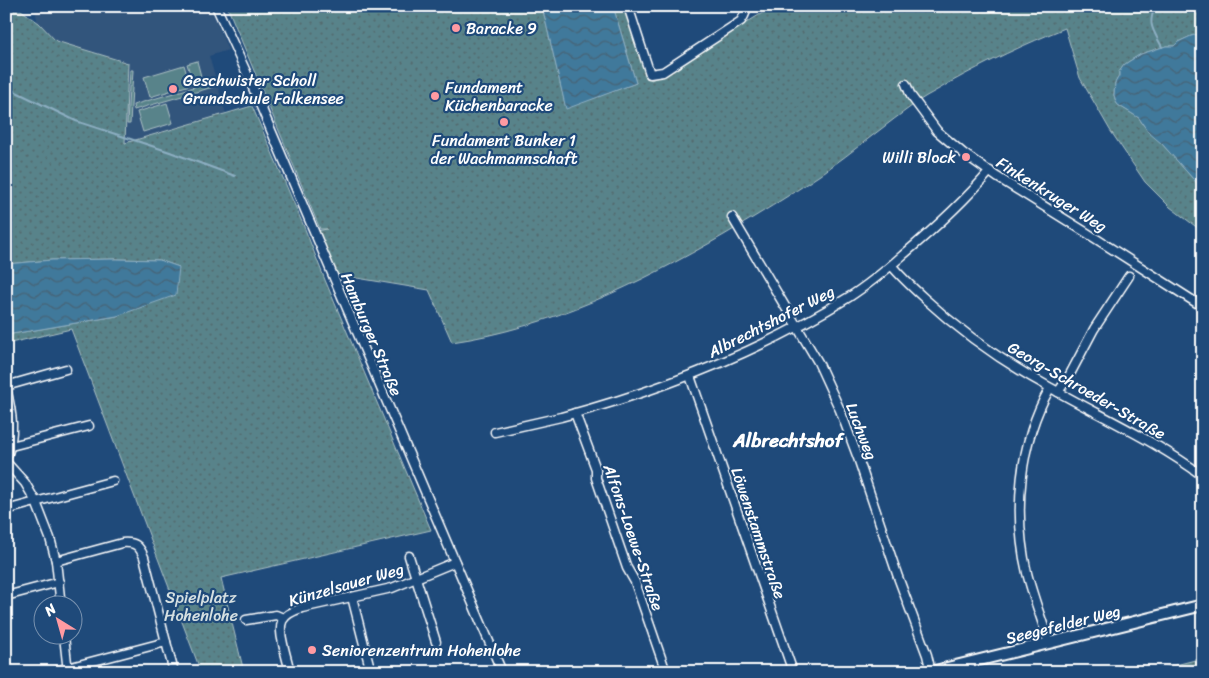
<svg xmlns="http://www.w3.org/2000/svg" width="1209" height="678" viewBox="0 0 1209 678" font-family="Sriracha,sans-serif">
<defs>
<pattern id="grass-dots" width="8" height="8" patternUnits="userSpaceOnUse" patternTransform="scale(1.25)"><rect width="8" height="8" fill="#59838a"/><path d="M2 2h.1M6 6h.1" fill="none" stroke="#536a6e" stroke-width="1.8" stroke-linecap="round"/></pattern>
<pattern id="water-waves" width="16" height="10" patternUnits="userSpaceOnUse" patternTransform="scale(1.25)"><rect width="16" height="10" fill="#41799b"/><path d="M0 5q4-4 8 0t8 0" fill="none" stroke="#466274"/></pattern>
</defs>
<rect width="100%" height="100%" fill="#1f4a7a"/>
<filter id="ink" filterUnits="userSpaceOnUse"><feTurbulence type="fractalNoise" baseFrequency=".02" numOctaves="2"/><feDisplacementMap in="SourceGraphic" scale="10" xChannelSelector="R" yChannelSelector="G"/><feConvolveMatrix kernelMatrix="1 2 1 2 8 2 1 2 1" color-interpolation-filters="sRGB"/></filter>
<g filter="url(#ink)">
<polygon fill="#32547c" points="34,6 210,6 228,50 209,56 226,114 125,143 128,63 56,41 38,23"/>
<g fill="url(#grass-dots)" stroke="#acc1c4">
<path d="M 227,6 L 542,6 L 566,108 L 636,83 L 613,6 L 626,6 L 651,80 L 663,75 L 754,18 L 774,6 L 1203,6 L 1203,33 L 1191,36 L 1178,42 L 1174,46 L 1166,46 L 1141,54 L 1128,62 L 1124,65 L 1119,72 L 1119,76 L 1115,83 L 1114,95 L 1116,102 L 1118,105 L 1139,118 L 1144,126 L 1162,144 L 1203,190 L 1203,232 L 1170,207 L 1145,182 L 1110,130 L 1080,78 L 1065,28 C 1025,44 987,62 949,83 C 940,89 929,94 920,100 C 886,124 854,151 820,175 C 789,196 756,216 724,235 C 639,284 549,328 452,342 L 429,290 L 339,275 L 334,271 L 317,231 L 327,229 L 320,229 Z"/>
<polygon points="21,10 39,23 56,41 128,63 125,143 252,106 305,229 325,280 431,530 221,578 244,672 201,672 71,329 6,344 6,335 117,316 179,267 159,260 116,259 52,260 6,264 6,11"/>
<polygon points="1203,658 1203,672 1148,672"/>
</g>
<g fill="#59838a" stroke="#acc1c4">
<polygon points="197,61 202,80 193,83 187,64"/>
<polygon points="184,65 190,85 150,97 144,77"/>
<polygon points="130,70 133,70 130,124 127,124"/>
<polygon points="211,82 213,87 134,110 133,105"/>
<polygon points="167,103 173,123 143,132 137,112"/>
</g>
<g fill="url(#water-waves)" stroke="#8dafc3">
<polygon points="542,6 613,6 636,83 566,109"/>
<polygon points="1203,33 1203,190 1162,144 1148,132 1139,118 1118,105 1116,102 1114,95 1115,83 1119,76 1119,72 1124,65 1128,62 1141,54 1166,46 1174,46 1178,42 1191,36"/>
<polygon points="116,259 159,260 179,267 176,295 117,316 6,335 6,264 52,260"/>
</g>
<g fill="none" stroke-linecap="round" stroke-linejoin="round">
<g stroke="#8dafc3" stroke-width="2">
<path d="M 1156,6 C 1146,24 1154,31 1162,47"/>
<polyline points="6,87 76,121 170,152 235,176"/>
</g>
<defs>
<g id="street">
<polyline points="216,6 247,74 502,672"/>
<path d="M 628,6 L 650,74 L 663,72 L 741,21 C 744,16 747,12 745,6"/>
<polyline points="906,84 911,96 937,131 963,153 997,177 1087,233 1203,307"/>
<polyline points="732,217 818,362 840,410 858,458 898,577 927,655 931,672"/>
<path d="M 892,266 C 901,277 913,288 924,298 C 962,333 1006,364 1051,388 C 1102,417 1156,441 1203,476"/>
<polyline points="690,376 793,672"/>
<polyline points="6,386 66,369"/>
<path d="M 6,388 C 12,412 16,435 6,459"/>
<polyline points="1058,392 1068,378 1094,329 1129,276"/>
<polyline points="575,413 596,469 596,478 627,568 635,582 666,672"/>
<path d="M 495,432 C 517,427 539,422 561,417 C 662,390 760,352 849,297 C 868,285 886,270 903,255 C 934,229 964,202 990,171"/>
<polyline points="11,446 89,426"/>
<polyline points="6,462 25,483 36,502 50,538 56,561 61,606"/>
<polyline points="6,510 113,481"/>
<polyline points="409,556 436,642"/>
<polyline points="6,596 59,582"/>
<polyline points="352,597 371,672"/>
<polyline points="6,618 7,620"/>
<polyline points="246,620 276,615 283,618"/>
<polyline points="64,636 68,672"/>
<polyline points="166,642 174,672"/>
<path d="M 1049,643 C 1042,620 1033,597 1027,573 C 1013,513 1019,442 1050,388"/>
<path d="M 52,672 L 166,642 L 144,557 C 139,545 135,542 122,543 L 56,561"/>
<path d="M 290,672 C 288,663 285,653 283,644 C 278,623 280,615 302,608 L 392,588 L 455,562"/>
</g>
<polyline id="secondary" points="931,672 1203,605"/>
</defs>
<use href="#street" stroke="#fff" stroke-width="11"/>
<use href="#secondary" stroke="#fff" stroke-width="14"/>
<use href="#street" stroke="#1f4a7a" stroke-width="8"/>
<use href="#secondary" stroke="#1f4a7a" stroke-width="10"/>
</g>
</g>
<g fill="#ff9aa2" stroke="#1f4a7a" stroke-width="2">
<circle cx="456" cy="28" r="5"/>
<circle cx="173" cy="89" r="5"/>
<circle cx="435" cy="96" r="5"/>
<circle cx="504" cy="122" r="5"/>
<circle cx="966" cy="157" r="5"/>
<circle cx="312" cy="650" r="5"/>
</g>
<g text-anchor="middle" stroke-width="4.5" stroke-linejoin="round" paint-order="stroke">
<g font-size="16" fill="#fff" stroke="#1f4a7a" text-anchor="start">
<text x="466" y="34">Baracke 9</text>
<text x="183" y="86">Geschwister Scholl<tspan x="183" dy="18">Grundschule Falkensee</tspan></text>
<text x="445" y="93">Fundament<tspan x="445" dy="18">Küchenbaracke</tspan></text>
<text x="504" y="146" text-anchor="middle">Fundament Bunker 1<tspan x="504" dy="18">der Wachmannschaft</tspan></text>
<text x="956" y="163" text-anchor="end">Willi Block</text>
<text x="322" y="656">Seniorenzentrum Hohenlohe</text>
</g>
<g font-size="16" fill="#fff" stroke="#1f4a7a">
<text transform="translate(1052 194) rotate(32)" y="6">Finkenkruger Weg</text>
<text transform="translate(771 321) rotate(-27)" y="6">Albrechtshofer Weg</text>
<text transform="translate(372 334) rotate(67)" y="6">Hamburger Straße</text>
<text transform="translate(1087 390) rotate(30)" y="6">Georg-Schroeder-Straße</text>
<text transform="translate(862 431) rotate(69)" y="6">Luchweg</text>
<text transform="translate(759 533) rotate(71)" y="6">Löwenstammstraße</text>
<text transform="translate(634 537) rotate(71)" y="6">Alfons-Loewe-Straße</text>
<text transform="translate(346 584) rotate(-16)" y="6">Künzelsauer Weg</text>
<text transform="translate(1063 624) rotate(-14)" y="6">Seegefelder Weg</text>
</g>
<g font-size="16" fill="#d6e0e2" stroke="#1f4a7a">
<text x="201" y="603">Spielplatz<tspan x="201" dy="18">Hohenlohe</tspan></text>
</g>
<g font-size="19" font-weight="bold" fill="#fff" stroke="#1f4a7a">
<text x="788" y="447">Albrechtshof</text>
</g>
</g>
<rect width="1209" height="678" fill="none" stroke="#1f4a7a" stroke-width="25"/>
<rect x="12" y="12" width="1184" height="653" fill="none" stroke="#fff" stroke-width="2" filter="url(#ink)"/>
<g transform="translate(58 620) rotate(323)"><circle r="24" fill="#1f4a7a" stroke="#7992af"/>
<path d="M0-4L9 19L0 12L-9 19Z" fill="#ff9aa2"/>
<text y="-8" font-size="14" font-weight="bold" text-anchor="middle" fill="#ffffff">N</text>
</g>
</svg>
